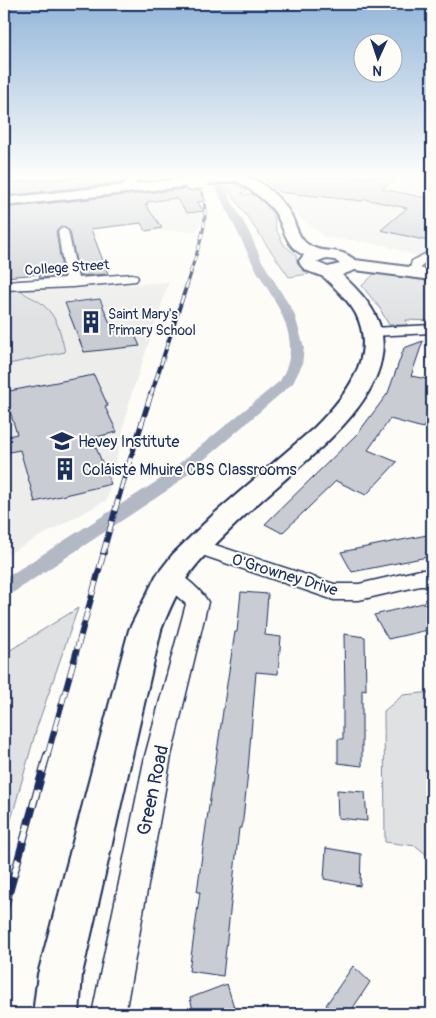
<svg xmlns="http://www.w3.org/2000/svg" width="436" height="1018" viewBox="0 0 436 1018" font-family="Pangolin,sans-serif">
<rect width="100%" height="100%" fill="#fdfcf7"/>
<filter id="ink" filterUnits="userSpaceOnUse"><feTurbulence type="fractalNoise" baseFrequency=".02" numOctaves="2"/><feDisplacementMap in="SourceGraphic" scale="10" xChannelSelector="R" yChannelSelector="G"/><feConvolveMatrix kernelMatrix="1 2 1 2 8 2 1 2 1" color-interpolation-filters="sRGB"/></filter>
<g filter="url(#ink)">
<g fill="#edeeec">
<polygon points="4,177 190,177 193,180 4,196"/>
<polygon points="261,177 432,177 432,261 384,245 325,237 296,215 279,192"/>
<polygon points="197,185 200,191 202,208 204,211 202,221 196,231 146,231 139,223 105,228 4,232 4,207"/>
<polygon points="169,282 130,399 107,500 4,556 4,290"/>
</g>
<g fill="#e0e1e3" stroke="#7e88a0">
<path d="M 222,183 L 234,183 L 247,191 L 241,193 L 245,195 L 252,194 L 265,202 L 274,217 L 276,229 L 284,245 L 296,255 C 297,266 300,268 309,274 L 289,277 L 232,195 Z"/>
<polygon points="375,273 415,275 432,279 432,321 406,320 407,325 389,325 379,307 362,286"/>
<path d="M 19,287 C 25,297 32,296 41,303 C 58,317 60,331 65,352 L 4,365 L 4,288 Z"/>
<polygon points="78,608 37,727 4,845 4,654"/>
<polygon points="432,692 432,859 416,846 385,842 384,711 403,695"/>
</g>
<g fill="none" stroke-linecap="round" stroke-linejoin="round">
<path fill="#b3b8c5" fill-rule="evenodd" d="M 210,177 L 218,177 L 249,232 L 262,261 L 294,313 L 304,347 L 302,365 L 293,383 L 171,488 L 11,594 L 4,596 L 4,579 L 159,480 L 280,381 C 286,370 290,360 290,348 C 290,316 265,288 251,260 C 238,232 224,205 210,177 Z"/>
</g>
<g fill="#c9ccd3" stroke="#1b2f5e">
<polygon points="79,177 128,177 122,183 4,196 4,183"/>
<polygon points="261,177 397,177 382,189 432,199 432,242 381,230 407,208 364,199 363,201 279,192"/>
<polygon points="185,189 191,191 200,190 206,201 197,202 204,211 187,213 176,198 147,202 148,204 145,204 162,228 146,231 141,223 91,229 108,274 79,276 70,231 62,226 56,231 63,276 39,278 40,274 4,277 4,208"/>
<polygon points="100,299 113,331 132,329 140,346 84,352 65,303"/>
<polygon points="423,341 411,376 432,380 432,412 423,428 390,419 368,450 397,462 366,495 336,481 282,533 265,524 358,433 388,393 404,348"/>
<polygon points="94,375 108,406 105,407 117,432 92,438 111,484 35,502 20,450 4,453 4,437 17,434 4,392"/>
<polygon points="432,534 432,556 352,572 341,552"/>
<polygon points="241,592 268,594 265,635 281,637 278,674 256,672 247,782 242,828 239,828 223,976 189,971 200,892 197,892 205,833 228,677 235,632 237,632"/>
<polygon points="427,602 432,610 432,629 388,639 374,615"/>
<polygon points="344,634 365,637 366,690 362,689 362,766 338,763 338,739 343,739 343,696 345,696"/>
<polygon points="337,790 365,792 367,821 338,818"/>
<polygon points="326,848 361,854 360,886 324,879"/>
<polygon points="353,966 370,982 349,1014 336,1014 326,1005"/>
<polygon points="227,984 236,1014 194,1014 190,998"/>
</g>
<g fill="none" stroke-linecap="round" stroke-linejoin="round">
<defs>
<g id="street">
<polygon points="131,177 141,177 127,192 121,192 119,190"/>
<polygon points="63,228 68,231 78,278 132,274 136,275 138,278 136,281 72,287 4,290 4,282 65,278 58,231"/>
<polygon points="432,250 432,258 422,265 419,275 411,275 409,272 412,261"/>
<polygon points="432,325 432,333 372,336 365,332 372,328"/>
<polygon points="197,539 334,584 359,584 420,570 432,570 432,586 420,586 359,600 334,600 190,551 187,546 190,541"/>
<path d="M 170,570 C 183,574 201,590 208,602 L 171,756 L 125,1014 L 92,1014 L 145,756 L 186,604 L 163,584 L 160,578 L 163,572 Z"/>
</g>
<path id="secondary" d="M 201,177 C 211,177 242,174 250,178 C 265,183 282,200 290,213 C 296,223 297,236 306,243 C 322,256 337,245 355,260 L 432,270 L 432,280 L 355,270 L 342,275 C 358,290 376,308 381,330 C 395,392 319,449 279,485 C 254,506 230,529 207,553 C 183,578 174,598 161,630 L 82,974 L 79,1014 L 33,1014 L 38,974 L 129,630 L 156,576 L 173,554 L 214,514 L 314,428 C 343,399 378,358 356,314 C 349,301 337,290 326,279 C 317,271 304,275 299,261 L 304,255 C 284,246 285,227 274,211 C 264,198 250,190 237,181 L 4,206 L 4,198 L 191,178 L 196,179 ZM 327,259 L 335,260 L 340,264 L 328,267 L 316,262 Z"/>
</defs>
<use href="#street" stroke="#1b2f5e" stroke-width="3"/>
<use href="#secondary" stroke="#1b2f5e" stroke-width="4"/>
<use href="#street" fill="#fdfcf7" fill-rule="evenodd"/>
<use href="#secondary" fill="#fdfcf7" fill-rule="evenodd"/>
<defs>
<path id="rail-far4" d="M 190,273 C 201,241 215,208 195,177"/>
<polyline id="rail-far3" points="151,395 191,272"/>
<polyline id="rail-far2" points="103,553 122,486 151,394"/>
<polyline id="rail-far1" points="47,757 104,552"/>
<polyline id="rail" points="4,911 47,755"/>
</defs>
<use href="#rail-far4" stroke="#1b2f5e" stroke-width="3"/>
<use href="#rail-far3" stroke="#1b2f5e" stroke-width="4"/>
<use href="#rail-far2" stroke="#1b2f5e" stroke-width="5.5"/>
<use href="#rail-far1" stroke="#1b2f5e" stroke-width="6"/>
<use href="#rail" stroke="#1b2f5e" stroke-width="8"/>
<use href="#rail-far4" stroke="#fdfcf7" stroke-width="2" stroke-dasharray="6" stroke-linecap="butt"/>
<use href="#rail-far3" stroke="#fdfcf7" stroke-width="2.5" stroke-dasharray="8" stroke-linecap="butt"/>
<use href="#rail-far2" stroke="#fdfcf7" stroke-width="4" stroke-dasharray="11" stroke-linecap="butt"/>
<use href="#rail-far1" stroke="#fdfcf7" stroke-width="4.5" stroke-dasharray="14" stroke-linecap="butt"/>
<use href="#rail" stroke="#fdfcf7" stroke-width="5.5" stroke-dasharray="18" stroke-linecap="butt"/>
<defs>
<polyline id="secondary-bridge" points="191,182 201,181"/>
</defs>
<use href="#secondary-bridge" stroke="#1b2f5e" stroke-width="17" stroke-linecap="butt"/>
<use href="#secondary-bridge" stroke="#fdfcf7" stroke-width="15"/>
</g>
</g>
<linearGradient id="sky" x2="0" y2="1"><stop stop-color="#93b6da"/><stop offset="0.55" stop-color="#fefefb"/><stop offset="1" stop-color="#fefefb" stop-opacity="0"/></linearGradient>
<rect width="436" height="320" fill="url(#sky)"/>
<defs>
<symbol id="building-bare" viewBox="-9 -9 18 18"><path d="M-4-6H4V6H1V3H-1V6H-4ZM-2.5-4.3h1.7v1.8h-1.7ZM.8-4.3h1.7v1.8H.8ZM-2.5-1h1.7V.8h-1.7ZM.8-1h1.7V.8H.8Z" fill="#1b2f5e" stroke="#fdfcf7" stroke-width="2.5" paint-order="stroke"/></symbol>
<symbol id="school-bare" viewBox="-9 -9 18 18"><path d="M0-5L7-2L0 1L-7-2ZM-4 1L0 2.5L4 1V4Q0 6-4 4Z" fill="#1b2f5e" stroke="#fdfcf7" stroke-width="2.5" paint-order="stroke"/></symbol>
</defs>
<g fill-rule="evenodd">
<use href="#building-bare" x="75" y="306" width="32" height="32"/>
<use href="#school-bare" x="46" y="425" width="32" height="32"/>
<use href="#building-bare" x="49" y="453" width="32" height="32"/>
</g>
<g text-anchor="middle" stroke-width="4" stroke-linejoin="round" paint-order="stroke">
<g font-size="14" fill="#1b2f5e" stroke="#fdfcf7">
<text transform="translate(67 267) rotate(-4)" y="5">College Street</text>
</g>
<g font-size="14" fill="#1b2f5e" stroke="#fdfcf7" text-anchor="start">
<text x="108" y="319">Saint Mary's<tspan x="108" dy="16">Primary School</tspan></text>
</g>
<g font-size="16" fill="#1b2f5e" stroke="#fdfcf7" text-anchor="start">
<text x="78" y="447">Hevey Institute</text>
<text x="82" y="475">Coláiste Mhuire CBS Classrooms</text>
</g>
<g font-size="16" fill="#1b2f5e" stroke="#fdfcf7">
<text transform="translate(285 574) rotate(17)" y="6">O'Growney Drive</text>
</g>
<g font-size="19" fill="#1b2f5e" stroke="#fdfcf7">
<text transform="translate(152 790) rotate(-78)" y="7">Green Road</text>
</g>
</g>
<rect width="436" height="1018" fill="none" stroke="#fdfcf7" stroke-width="20"/>
<rect x="10" y="10" width="416" height="998" fill="none" stroke="#1b2f5e" stroke-width="2" filter="url(#ink)"/>
<g transform="translate(378 58) rotate(183)"><circle r="24" fill="#fdfcf7" stroke="#a3aaba"/>
<path d="M0-4L9 19L0 12L-9 19Z" fill="#1b2f5e"/>
<text y="-8" font-size="14" font-weight="bold" text-anchor="middle" fill="#1b2f5e">N</text>
</g>
</svg>
